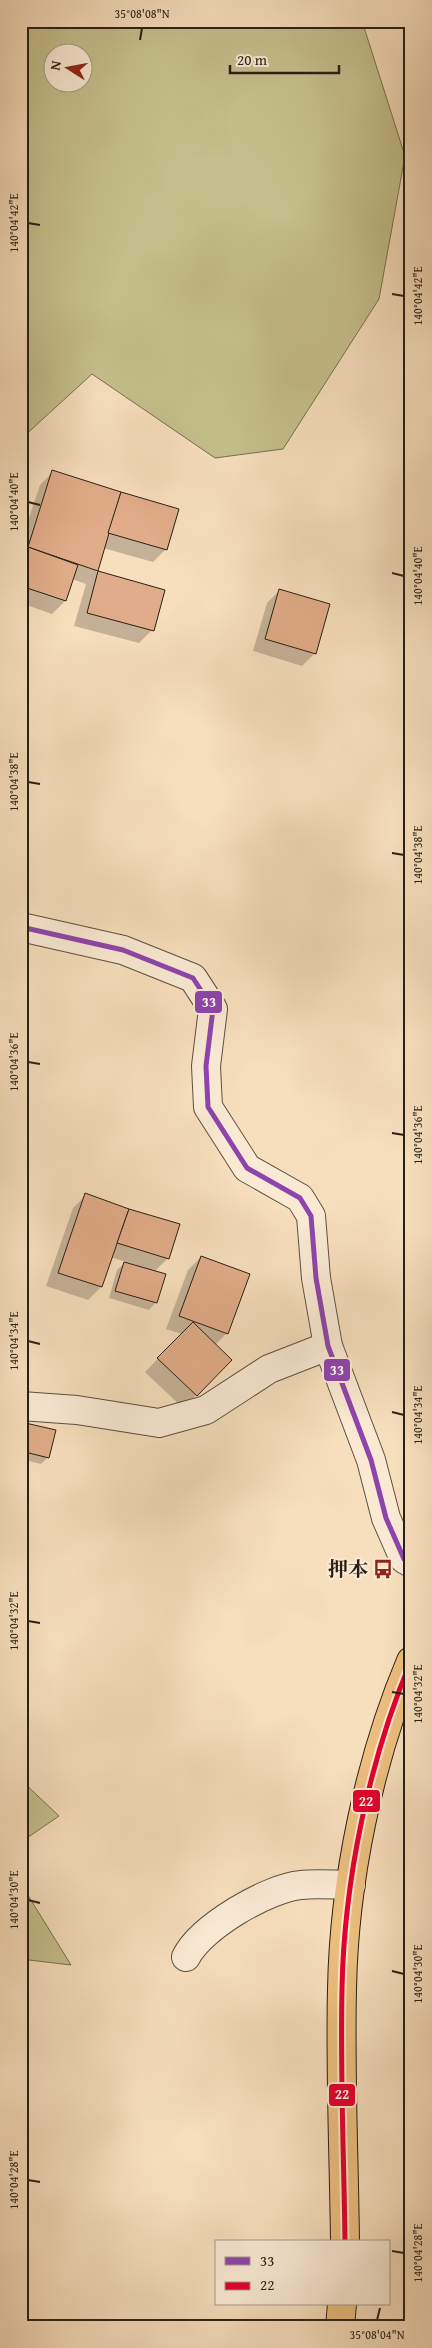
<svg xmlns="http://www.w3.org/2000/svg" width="432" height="2348" viewBox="0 0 432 2348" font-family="'Gentium Book Plus','Noto Serif JP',serif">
<rect width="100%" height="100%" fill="#f7debd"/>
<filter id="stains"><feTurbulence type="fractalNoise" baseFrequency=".004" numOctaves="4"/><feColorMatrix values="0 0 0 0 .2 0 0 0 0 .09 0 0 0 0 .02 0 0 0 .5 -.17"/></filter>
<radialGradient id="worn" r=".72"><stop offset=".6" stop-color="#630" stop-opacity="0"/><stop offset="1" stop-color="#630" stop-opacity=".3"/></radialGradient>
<g fill="#c4bf8c" stroke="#767050" fill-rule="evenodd">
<path d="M 21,21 L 362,21 L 405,156 L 379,299 L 283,449 L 215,458 L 92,374 L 21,439 ZM 52,52 L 82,52 L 82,82 L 52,82 Z"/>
<polygon points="21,1780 59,1816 21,1842"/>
<polygon points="21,1884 71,1965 21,1959"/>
</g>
<g fill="#0003">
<polygon points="53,472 166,549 153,562 103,548 96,572 164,590 152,630 139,643 74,626 86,584 72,579 65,601 52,614 21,603 21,542 40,485"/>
<polygon points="280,590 315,653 302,666 253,651 267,603"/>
<polygon points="86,1195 178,1225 168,1258 154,1272 156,1302 149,1310 109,1298 117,1270 126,1262 111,1257 101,1287 88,1300 46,1286 73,1208"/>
<polygon points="201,1257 227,1333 215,1345 231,1360 183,1408 145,1372 182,1334 166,1329 188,1270"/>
<polygon points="21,1423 48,1457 41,1464 21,1459"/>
</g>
<g fill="#e1ac89" stroke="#292015">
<polygon points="52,470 121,492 98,571 28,547"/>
<polygon points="121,492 179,509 167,550 108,533"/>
<polygon points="28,547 78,565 66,601 21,586 21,568"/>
<polygon points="98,571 165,590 154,631 87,613"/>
<polygon points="279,589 330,604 316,654 265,639"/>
<polygon points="85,1193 129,1209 102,1287 58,1273"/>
<polygon points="129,1209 180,1224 169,1259 117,1243"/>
<polygon points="201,1256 250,1274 228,1334 179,1316"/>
<polygon points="124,1262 166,1274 157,1303 115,1291"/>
<polygon points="193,1322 232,1360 197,1396 157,1358"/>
<polygon points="21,1422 56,1430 49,1458 21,1451"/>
</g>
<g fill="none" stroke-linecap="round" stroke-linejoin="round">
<defs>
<g id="minor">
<polyline points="21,927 123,950 193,978 213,1009 206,1066 208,1107 247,1168 300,1198 311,1216 316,1278 328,1346 371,1460 386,1518 404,1559 411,1563"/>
<polyline points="21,1406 77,1410 159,1423 206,1410 269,1369 328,1346"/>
<path d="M 186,1957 C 201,1927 268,1888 301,1885 C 317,1883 335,1885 351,1885"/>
</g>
<g id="major">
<path d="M 345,2242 C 344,2157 340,2073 342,1989 C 344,1881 369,1760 411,1661"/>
<polyline points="340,2327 342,2304"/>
</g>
</defs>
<use href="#minor" stroke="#5c503f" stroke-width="30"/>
<use href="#major" stroke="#292015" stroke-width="30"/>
<use href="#minor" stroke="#faead4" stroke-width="28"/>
<use href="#major" stroke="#ecbf7e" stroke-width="28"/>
<defs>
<polyline id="bus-1" points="21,927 123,950 193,978 213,1009 206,1066 208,1107 247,1168 300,1198 311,1216 316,1278 328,1346 371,1460 386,1518 404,1559 411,1563"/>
<path id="bus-2" d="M 345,2242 C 344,2157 340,2073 342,1989 C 344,1881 369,1760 411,1661"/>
</defs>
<use href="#bus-1" stroke="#faead4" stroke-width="9"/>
<use href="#bus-2" stroke="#faead4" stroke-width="9"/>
<use href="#bus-1" stroke="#8e44ad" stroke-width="5"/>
<use href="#bus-2" stroke="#e4002b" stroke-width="5"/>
</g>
<path fill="none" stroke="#292015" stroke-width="2" d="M 140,40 L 142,28M 28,223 L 40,225M 392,294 L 404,296M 28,502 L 40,505M 392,573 L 404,576M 28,782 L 40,784M 392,853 L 404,855M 28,1062 L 40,1064M 392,1133 L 404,1135M 28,1341 L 40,1344M 392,1412 L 404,1415M 28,1621 L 40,1623M 392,1692 L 404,1694M 28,1900 L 40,1903M 392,1971 L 404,1974M 28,2180 L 40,2182M 392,2251 L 404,2253M 377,2320 L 380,2308"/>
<defs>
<symbol id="bus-bare" viewBox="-9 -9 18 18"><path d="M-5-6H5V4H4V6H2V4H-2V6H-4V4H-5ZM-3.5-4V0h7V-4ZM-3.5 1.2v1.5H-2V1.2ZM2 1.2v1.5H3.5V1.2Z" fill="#8f2418" stroke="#faead4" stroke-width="2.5" paint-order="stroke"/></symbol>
</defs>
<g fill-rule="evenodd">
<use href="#bus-bare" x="369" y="1555" width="28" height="28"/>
</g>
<g text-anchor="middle" stroke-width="4" stroke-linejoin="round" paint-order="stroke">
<g font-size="20" font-weight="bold" fill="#292015" stroke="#faead4" text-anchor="end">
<text x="368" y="1576">押本</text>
</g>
</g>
<g stroke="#faead4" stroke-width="2">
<rect x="194" y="990" width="29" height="24" rx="5" fill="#8e44ad"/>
<rect x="323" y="1358" width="28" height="24" rx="5" fill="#8e44ad"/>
<rect x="352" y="1789" width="29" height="24" rx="5" fill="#e4002b"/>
<rect x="328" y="2083" width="28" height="24" rx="5" fill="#e4002b"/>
</g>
<g font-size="14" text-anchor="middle" font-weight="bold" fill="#fff">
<text x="209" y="1007">33</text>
<text x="337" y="1375">33</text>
<text x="366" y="1806">22</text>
<text x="342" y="2099">22</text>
</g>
<rect width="432" height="2348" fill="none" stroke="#f7debd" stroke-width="55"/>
<rect x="215" y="2240" width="175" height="65" fill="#faead4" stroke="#a69988"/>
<rect x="225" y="2257" width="25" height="8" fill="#8e44ad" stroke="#a69988"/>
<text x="260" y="2266" font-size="15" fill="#292015">33</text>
<rect x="225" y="2282" width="25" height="8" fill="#e4002b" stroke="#a69988"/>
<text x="260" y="2290" font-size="15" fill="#292015">22</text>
<g transform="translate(68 68) rotate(281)"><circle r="24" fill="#faead4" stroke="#a69988"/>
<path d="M0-4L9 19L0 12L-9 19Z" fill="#8f2418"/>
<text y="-8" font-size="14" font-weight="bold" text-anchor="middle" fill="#292015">N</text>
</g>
<path d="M230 65v8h109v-8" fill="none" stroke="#292015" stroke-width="2.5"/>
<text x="237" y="65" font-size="15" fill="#292015" stroke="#faead4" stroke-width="4" paint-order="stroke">20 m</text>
<rect x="28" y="28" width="376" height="2292" fill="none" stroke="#292015" stroke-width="2"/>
<g font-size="12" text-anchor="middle" fill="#292015">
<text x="142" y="18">35°08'08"N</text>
<text transform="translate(14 223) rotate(-90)" y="4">140°04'42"E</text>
<text transform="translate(418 296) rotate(-90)" y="4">140°04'42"E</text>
<text transform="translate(14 502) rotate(-90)" y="4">140°04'40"E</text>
<text transform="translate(418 576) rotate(-90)" y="4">140°04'40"E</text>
<text transform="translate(14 782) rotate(-90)" y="4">140°04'38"E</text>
<text transform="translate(418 855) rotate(-90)" y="4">140°04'38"E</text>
<text transform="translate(14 1062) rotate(-90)" y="4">140°04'36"E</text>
<text transform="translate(418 1135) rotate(-90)" y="4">140°04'36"E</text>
<text transform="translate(14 1341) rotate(-90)" y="4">140°04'34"E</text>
<text transform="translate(418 1415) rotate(-90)" y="4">140°04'34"E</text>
<text transform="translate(14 1621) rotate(-90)" y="4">140°04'32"E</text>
<text transform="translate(418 1694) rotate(-90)" y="4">140°04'32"E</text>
<text transform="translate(14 1900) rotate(-90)" y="4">140°04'30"E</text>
<text transform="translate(418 1974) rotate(-90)" y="4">140°04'30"E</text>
<text transform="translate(14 2180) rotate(-90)" y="4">140°04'28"E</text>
<text transform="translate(418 2253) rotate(-90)" y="4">140°04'28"E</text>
<text x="377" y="2339">35°08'04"N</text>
</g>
<rect width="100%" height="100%" filter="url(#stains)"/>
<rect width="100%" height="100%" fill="url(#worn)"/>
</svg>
